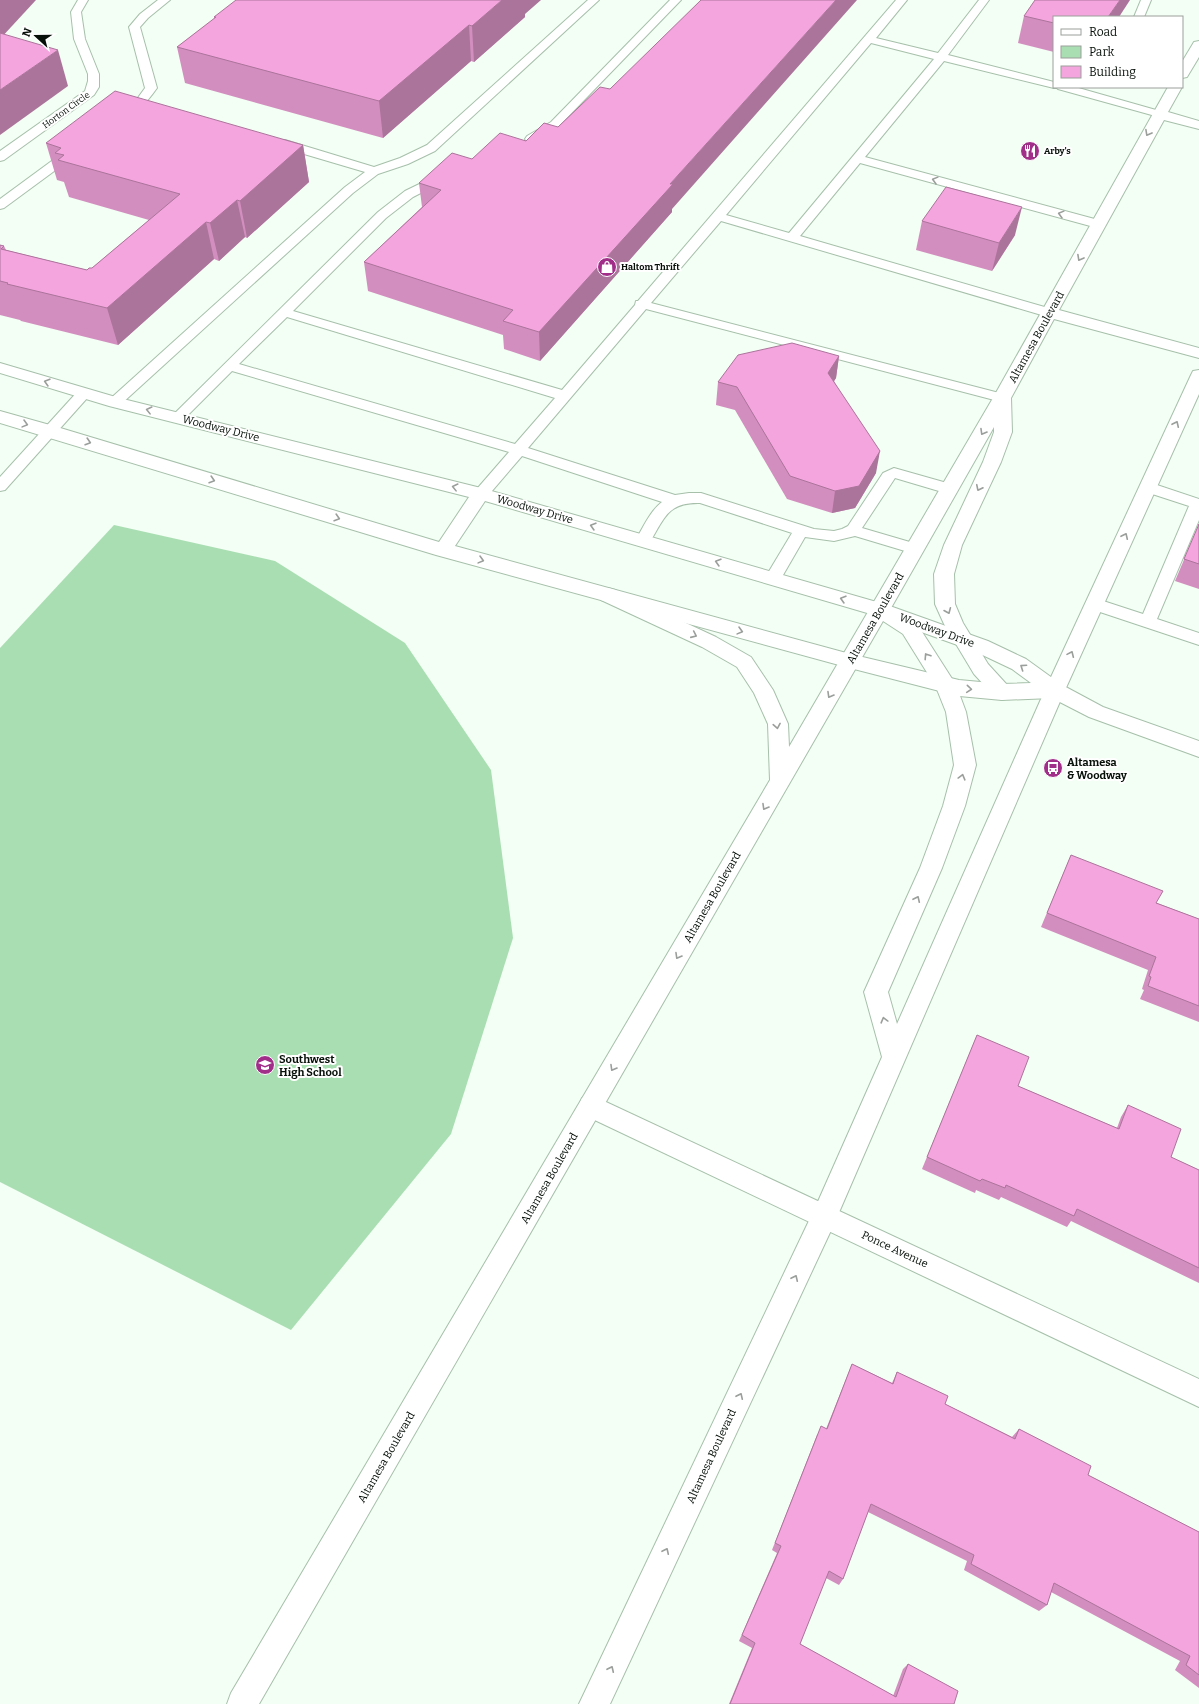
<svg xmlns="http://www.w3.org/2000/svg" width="1199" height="1704" viewBox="0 0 1199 1704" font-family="Bitter,serif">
<rect width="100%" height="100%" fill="#f3fef4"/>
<polygon fill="#a9deb2" points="114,525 275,561 405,643 491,770 513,938 451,1134 291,1330 0,1182 0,648"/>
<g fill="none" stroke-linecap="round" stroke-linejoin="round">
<defs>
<g id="service">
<polygon points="78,0 88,0 81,12 85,39 99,74 99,87 94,95 4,160 0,161 0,151 85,91 88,81 88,74 74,39 71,12"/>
<path d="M 158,0 L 170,0 L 148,18 L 140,27 L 157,88 C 150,98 133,120 119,116 L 117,114 L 119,112 L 137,99 L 145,88 L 129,27 L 140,14 Z"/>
<polygon points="588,0 599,0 435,151 408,164 378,174 353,193 120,405 115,406 110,405 108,402 110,399 345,187 365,172 277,146 275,143 277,140 285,140 374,167 400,158 427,145"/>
<polygon points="670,0 681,0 559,126 535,142 527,142 525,139 527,136 551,122"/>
<path d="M 896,0 L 907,0 L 876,38 L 938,53 L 979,0 L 989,0 L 948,55 L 1054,82 L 1054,87 L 1075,87 L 1163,112 L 1165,114 L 1163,116 L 1159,117 L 1058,89 L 1057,88 L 1054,88 L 944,61 L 865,157 L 1102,221 L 1104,224 L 1102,227 L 1094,227 L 860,163 L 800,236 L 1055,310 L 1057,313 L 1055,316 L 1045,316 L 721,221 L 651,303 L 1007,395 L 1009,398 L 1007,401 L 1002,402 L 646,309 L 528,448 L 675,495 L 689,493 L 701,493 L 814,529 L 834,531 L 842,529 L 848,526 L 883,473 L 894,468 L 954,485 L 956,489 L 954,493 L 949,494 L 895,478 L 862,528 L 920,545 L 923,549 L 920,553 L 915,554 L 855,536 L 834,541 L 805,537 L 779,582 L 773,583 L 767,582 L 765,578 L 792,533 L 700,503 C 666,502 664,520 648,545 L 643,546 L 638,545 L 635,541 C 643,528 650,511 662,502 L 522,456 L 486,498 L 481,499 L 476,498 L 474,494 L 476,490 L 509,452 L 232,371 L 183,420 L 178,422 L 173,420 L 171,417 L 378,212 L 405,191 L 442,173 L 446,174 L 448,177 L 446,180 L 413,197 L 386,218 L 293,311 L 562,390 L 635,305 L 636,301 L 638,301 ZM 871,43 L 934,59 L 789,233 L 726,215 ZM 287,317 L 555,398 L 515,444 L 239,364 Z"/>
<polygon points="1141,0 1151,0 1144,17 1134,17"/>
<polygon points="72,148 76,149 78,152 76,155 4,208 0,209 0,199 68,149"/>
<polygon points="84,389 89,390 91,393 89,396 5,490 0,491 0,477 79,390"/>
<polygon points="1148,482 1199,499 1199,520 1157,619 1199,633 1199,645 1088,608 1086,604 1088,600 1094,598 1143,614 1189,506 1143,491 1141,487 1143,483"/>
</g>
<polygon id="minor" points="591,1095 1199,1379 1199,1407 582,1114 579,1106 582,1098"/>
<path id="tertiary" d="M 0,363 L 119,398 L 481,488 L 887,605 L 988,641 L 1026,659 L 1062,685 L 1103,707 L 1199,741 L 1199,757 L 1089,717 L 1052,698 L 1002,700 L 959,696 L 850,668 L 436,555 L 0,423 L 0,411 L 57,427 L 439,542 L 469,497 L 109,406 L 0,373 ZM 485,501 L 874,615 L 974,651 L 1012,669 L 1031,683 L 1002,684 L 959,680 L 850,654 L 455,546 Z"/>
<g id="secondary">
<polygon points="1199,41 1199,57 1187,77 1182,78 1182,62 1194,42"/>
<polygon points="1168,87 1182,87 1168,112 1199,121 1199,129 1164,120 1059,310 1199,348 1199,358 1054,319 1011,398 1012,432 1001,462 962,545 954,574 955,604 963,623 988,664 1009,687 1012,692 1009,697 1002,700 995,697 974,674 944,624 935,604 934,574 944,545 983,462 994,432 994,427 891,608 917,624 956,685 966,712 976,765 965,806 942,868 888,992 897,1024 1045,690 1191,375 1193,371 1199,370 1199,394 1065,690 834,1224 610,1704 579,1704 816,1206 882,1057 864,992 920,868 943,806 954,765 946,712 936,687 903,634 883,621 259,1704 227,1704 231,1693 770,780 768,724 754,693 737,667 702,647 601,600 598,595 601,590 608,588 615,590 716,637 751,657 773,690 788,724 789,747 993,398"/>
</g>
</defs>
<use href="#service" stroke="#a6c0aa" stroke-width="2"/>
<use href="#minor" stroke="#a6c0aa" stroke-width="2"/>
<use href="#tertiary" stroke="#a6c0aa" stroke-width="2"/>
<use href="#secondary" stroke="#a6c0aa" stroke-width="2"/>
<use href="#service" fill="#fff" fill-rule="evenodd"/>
<use href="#minor" fill="#fff" fill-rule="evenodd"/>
<use href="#tertiary" fill="#fff" fill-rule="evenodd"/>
<use href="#secondary" fill="#fff" fill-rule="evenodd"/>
</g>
<g fill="#d28ebf">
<polygon points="525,14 525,17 474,62 471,61 383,138 185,83 177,47 214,19 214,17"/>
<polygon points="1024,16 1054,17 1054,52 1018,43"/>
<polygon points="526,141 672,209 672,212 540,361 504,349 503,335 368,291 364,262 422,207 419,183 472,159"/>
<polygon points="46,143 303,145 309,182 247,238 245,237 219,261 214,259 118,345 21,321 20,320 0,315 0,245 4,246 6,250 87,270 92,268 149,220 69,197 64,182 57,180"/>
<polygon points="922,221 1015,235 992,271 916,250"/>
<polygon points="839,356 836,378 834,381 876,473 855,508 832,513 787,499 735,410 716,405 718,382"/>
<polygon points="1199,524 1199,589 1175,581"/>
<polygon points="1071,855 1157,903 1199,919 1199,1022 1140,999 1144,990 1142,989 1148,970 1041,927"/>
<polygon points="977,1035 1018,1086 1117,1128 1121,1117 1128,1105 1171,1157 1199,1170 1199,1283 1071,1221 1067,1227 1001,1197 999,1200 976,1190 975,1193 922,1169"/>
<polygon points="852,1364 892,1383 897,1372 945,1404 1012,1437 1019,1429 1088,1475 1199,1532 1199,1688 1175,1670 1180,1661 1051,1592 1047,1605 1039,1611 964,1570 967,1561 868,1512 843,1579 839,1585 826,1578 800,1644 893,1696 903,1669 908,1664 954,1704 729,1704 752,1648 739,1641 777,1553 772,1550 817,1435 826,1429"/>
</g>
<g fill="#ab749b">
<polygon points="0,0 36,0 0,39"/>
<polygon points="502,0 541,0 525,14 525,17 474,62 472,26"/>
<polygon points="836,0 857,0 672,209 672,212 540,361 539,332 670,184"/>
<polygon points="1120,0 1130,0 1119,17 1108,17"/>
<polygon points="469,25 471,61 383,138 379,101"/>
<polygon points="58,50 68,86 0,135 0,90"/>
<polygon points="303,145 309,182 247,238 240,201"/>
<polygon points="237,200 245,237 219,261 210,223"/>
<polygon points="1022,207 1015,235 992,271 999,243"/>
<polygon points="206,222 214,259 118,345 107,308"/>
<polygon points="839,356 836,378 825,395 828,373"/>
<polygon points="880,451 876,473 855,508 832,513 835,491"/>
</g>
<g fill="#f4a5de" stroke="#ab749b">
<polygon points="236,0 502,0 472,26 469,25 379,101 177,47 216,17 214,17"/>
<polygon points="701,0 836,0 670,184 673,184 539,332 503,321 513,310 364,262 441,190 419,183 452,153 472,159 500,133 526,141 544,123 558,127 600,87 610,89"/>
<polygon points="1035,0 1120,0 1108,17 1054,17 1054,23 1024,16"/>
<polygon points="0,33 58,50 0,90"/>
<polygon points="115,91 303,145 240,201 237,200 210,223 206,222 107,308 7,284 8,283 0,281 0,245 4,246 1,249 87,270 89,268 92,268 180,194 58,160 64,155 55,153 61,148 46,143"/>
<polygon points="946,187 1022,207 999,243 922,221"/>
<polygon points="792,343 839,356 828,373 880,451 859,486 835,491 790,476 737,387 718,382 738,355"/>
<polygon points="1199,524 1199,564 1184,559"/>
<polygon points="1071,855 1163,891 1156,903 1199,919 1199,1006 1148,986 1151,977 1149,976 1156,957 1047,913"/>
<polygon points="977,1035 1029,1057 1018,1086 1119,1129 1128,1105 1181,1129 1171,1157 1199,1170 1199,1268 1077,1209 1074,1216 1006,1185 1005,1188 982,1179 980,1181 927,1157"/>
<polygon points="852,1364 893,1384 897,1372 948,1396 945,1404 1015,1439 1019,1429 1091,1466 1088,1475 1199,1532 1199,1675 1186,1665 1190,1656 1054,1583 1047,1605 971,1564 974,1555 871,1504 843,1579 829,1571 800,1644 896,1697 908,1664 958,1691 954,1704 730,1704 755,1643 742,1635 781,1546 775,1543 821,1426 827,1429"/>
</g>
<defs><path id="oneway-chevron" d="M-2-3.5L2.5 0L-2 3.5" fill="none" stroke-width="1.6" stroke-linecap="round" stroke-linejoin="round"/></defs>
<g stroke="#9b9f9c">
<use href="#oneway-chevron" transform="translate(1148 133) rotate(119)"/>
<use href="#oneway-chevron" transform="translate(935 180) rotate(-165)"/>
<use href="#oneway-chevron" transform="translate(1061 214) rotate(-165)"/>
<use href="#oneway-chevron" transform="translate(1080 258) rotate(119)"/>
<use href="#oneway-chevron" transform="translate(47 382) rotate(-164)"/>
<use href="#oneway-chevron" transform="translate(149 410) rotate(-166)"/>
<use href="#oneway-chevron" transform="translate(25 424) rotate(15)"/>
<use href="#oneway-chevron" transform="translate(1176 424) rotate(-65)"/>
<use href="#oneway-chevron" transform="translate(983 432) rotate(120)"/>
<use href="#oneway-chevron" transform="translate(88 442) rotate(17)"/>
<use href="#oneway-chevron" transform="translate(212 480) rotate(17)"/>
<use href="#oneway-chevron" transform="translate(455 487) rotate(-166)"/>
<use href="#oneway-chevron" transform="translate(979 488) rotate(116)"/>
<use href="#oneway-chevron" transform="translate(337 518) rotate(17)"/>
<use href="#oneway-chevron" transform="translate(593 526) rotate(-164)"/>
<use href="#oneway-chevron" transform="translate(1125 536) rotate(-65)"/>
<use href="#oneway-chevron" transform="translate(481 560) rotate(15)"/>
<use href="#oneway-chevron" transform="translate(718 562) rotate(-164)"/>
<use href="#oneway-chevron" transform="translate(843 599) rotate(-164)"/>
<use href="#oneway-chevron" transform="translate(948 611) rotate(67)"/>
<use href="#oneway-chevron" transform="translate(740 631) rotate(15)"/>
<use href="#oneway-chevron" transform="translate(694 635) rotate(24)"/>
<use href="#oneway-chevron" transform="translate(1071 654) rotate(-66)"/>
<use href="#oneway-chevron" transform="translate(927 656) rotate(-123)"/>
<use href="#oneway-chevron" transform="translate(1023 667) rotate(-146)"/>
<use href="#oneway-chevron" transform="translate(969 689) rotate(5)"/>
<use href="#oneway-chevron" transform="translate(830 695) rotate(120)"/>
<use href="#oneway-chevron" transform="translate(777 726) rotate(80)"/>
<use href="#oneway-chevron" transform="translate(962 777) rotate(-75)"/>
<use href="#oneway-chevron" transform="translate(765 807) rotate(120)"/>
<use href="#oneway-chevron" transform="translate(917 899) rotate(-65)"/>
<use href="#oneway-chevron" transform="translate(678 956) rotate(120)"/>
<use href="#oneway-chevron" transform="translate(884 1020) rotate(-105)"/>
<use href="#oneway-chevron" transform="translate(613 1068) rotate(120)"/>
<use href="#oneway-chevron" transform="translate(795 1278) rotate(-65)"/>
<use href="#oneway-chevron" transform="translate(740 1396) rotate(-65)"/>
<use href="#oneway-chevron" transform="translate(666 1551) rotate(-65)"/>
<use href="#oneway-chevron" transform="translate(611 1669) rotate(-65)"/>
</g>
<defs>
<symbol id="restaurant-disc" viewBox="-11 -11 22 22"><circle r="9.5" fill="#a12f8a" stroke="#fff"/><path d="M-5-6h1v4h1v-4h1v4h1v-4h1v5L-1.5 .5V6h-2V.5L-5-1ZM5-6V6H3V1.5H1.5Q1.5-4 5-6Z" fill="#fff"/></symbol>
<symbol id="shop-disc" viewBox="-11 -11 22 22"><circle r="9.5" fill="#a12f8a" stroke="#fff"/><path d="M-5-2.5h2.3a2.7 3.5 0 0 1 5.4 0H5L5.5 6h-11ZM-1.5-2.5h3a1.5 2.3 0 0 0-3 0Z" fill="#fff"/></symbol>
<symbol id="bus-disc" viewBox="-11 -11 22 22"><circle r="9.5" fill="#a12f8a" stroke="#fff"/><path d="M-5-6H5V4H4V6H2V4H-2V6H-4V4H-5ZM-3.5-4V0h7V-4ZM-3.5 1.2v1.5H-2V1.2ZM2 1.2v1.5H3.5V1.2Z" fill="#fff"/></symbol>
<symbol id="school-disc" viewBox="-11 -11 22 22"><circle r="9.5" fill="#a12f8a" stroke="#fff"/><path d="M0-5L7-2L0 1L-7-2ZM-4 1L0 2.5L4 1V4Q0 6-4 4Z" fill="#fff"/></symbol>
</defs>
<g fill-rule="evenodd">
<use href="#restaurant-disc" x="1019" y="140" width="22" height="22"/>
<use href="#shop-disc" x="596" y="256" width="22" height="22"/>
<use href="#bus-disc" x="1042" y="757" width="22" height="22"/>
<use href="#school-disc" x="254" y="1054" width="22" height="22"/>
</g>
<g text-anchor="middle" stroke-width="4" stroke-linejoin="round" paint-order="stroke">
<g font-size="9" fill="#060f08" stroke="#fff">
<text transform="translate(66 110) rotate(-36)" y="3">Horton Circle</text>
</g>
<g font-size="9" font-weight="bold" fill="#060f08" stroke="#fff" text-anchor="start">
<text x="1044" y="154">Arby's</text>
<text x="621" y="270">Haltom Thrift</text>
</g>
<g font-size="11" fill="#060f08" stroke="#fff">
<text transform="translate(1036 337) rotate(-61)" y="4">Altamesa Boulevard</text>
<text transform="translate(221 428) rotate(14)" y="4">Woodway Drive</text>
<text transform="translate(535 509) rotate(16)" y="4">Woodway Drive</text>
<text transform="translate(875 618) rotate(-60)" y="4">Altamesa Boulevard</text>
<text transform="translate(937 630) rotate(20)" y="4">Woodway Drive</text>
<text transform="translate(712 897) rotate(-60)" y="4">Altamesa Boulevard</text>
<text transform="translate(549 1178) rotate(-60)" y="4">Altamesa Boulevard</text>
<text transform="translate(895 1249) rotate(25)" y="4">Ponce Avenue</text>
<text transform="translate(711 1456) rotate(-65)" y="4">Altamesa Boulevard</text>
<text transform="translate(386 1457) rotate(-60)" y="4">Altamesa Boulevard</text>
</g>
<g font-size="11" font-weight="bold" fill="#060f08" stroke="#fff" text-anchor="start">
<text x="1067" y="766">Altamesa<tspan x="1067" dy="13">&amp; Woodway</tspan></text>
<text x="279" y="1063">Southwest<tspan x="279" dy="13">High School</tspan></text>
</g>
</g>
<rect x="1053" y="16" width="130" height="72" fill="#ffffff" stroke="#9b9f9c"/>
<rect x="1061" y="29" width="20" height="6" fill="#ffffff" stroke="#9b9f9c"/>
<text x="1089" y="36" font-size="12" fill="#060f08">Road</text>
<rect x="1061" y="46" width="20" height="12" fill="#a9deb2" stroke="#9b9f9c"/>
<text x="1089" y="56" font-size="12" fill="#060f08">Park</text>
<rect x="1061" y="66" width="20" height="12" fill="#f4a5de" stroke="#9b9f9c"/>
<text x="1089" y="76" font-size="12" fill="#060f08">Building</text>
<g transform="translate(36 36) rotate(291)" stroke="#ffffff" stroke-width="3" paint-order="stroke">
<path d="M0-3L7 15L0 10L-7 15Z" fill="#060f08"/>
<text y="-6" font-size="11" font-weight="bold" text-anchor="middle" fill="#060f08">N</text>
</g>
</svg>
